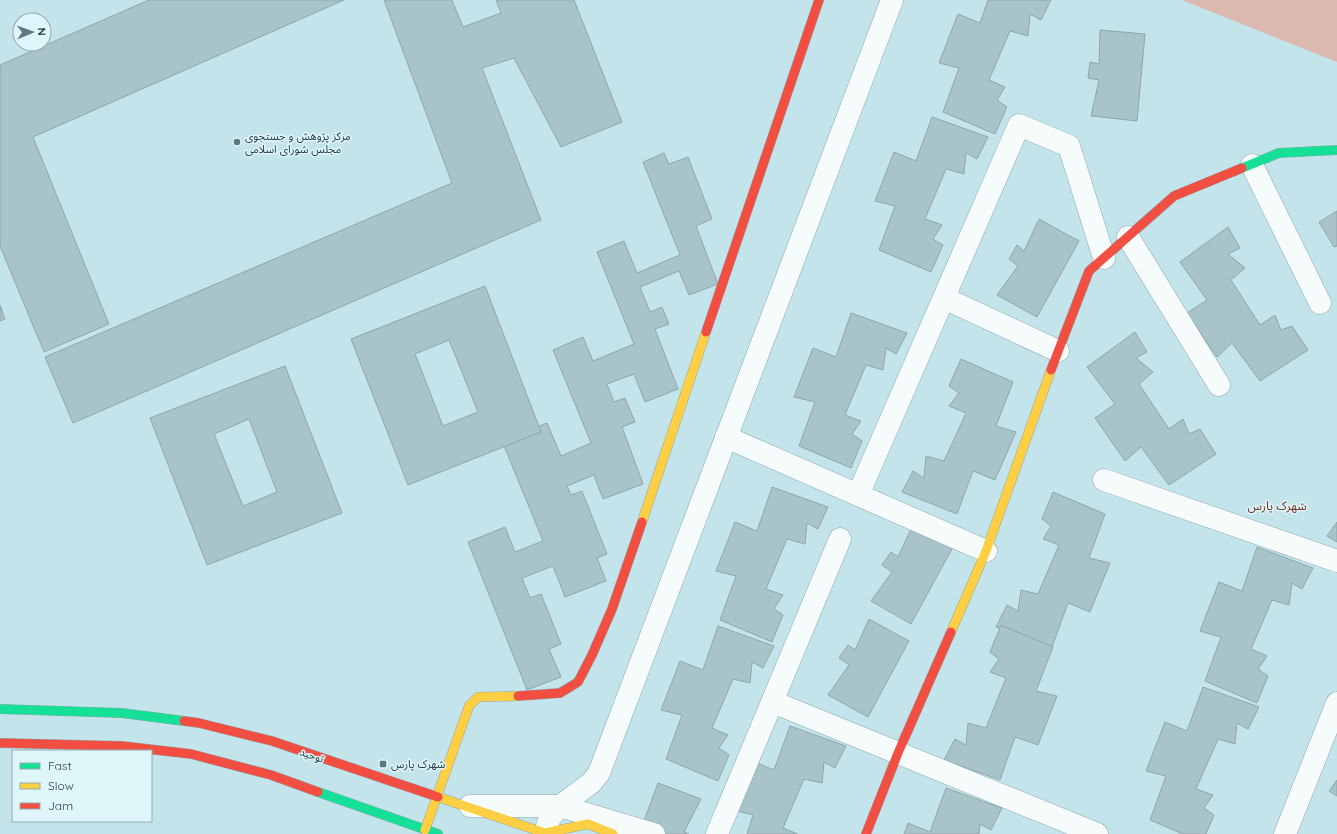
<svg xmlns="http://www.w3.org/2000/svg" width="1337" height="834" viewBox="0 0 1337 834" font-family="Quicksand,'Noto Sans Arabic',sans-serif">
<rect width="100%" height="100%" fill="#c3e4eb"/>
<polygon fill="#dcb9b1" points="1182,0 1337,0 1337,62"/>
<g fill="#a9c4c9" stroke="#8da7ad" fill-rule="evenodd">
<polygon points="149,0 344,0 33,137 109,324 44,352 0,246 0,65"/>
<polygon points="384,0 452,0 463,27 501,13 496,0 574,0 622,122 561,147 514,58 482,68 541,220 73,423 45,357 452,183"/>
<polygon points="988,0 1051,0 1041,20 1030,14 1028,36 1010,31 989,80 1005,87 997,100 1007,107 995,134 943,112 959,68 939,63 958,14 980,23"/>
<polygon points="1100,30 1145,34 1137,121 1091,116 1099,80 1088,78 1090,62 1099,64"/>
<polygon points="932,117 988,137 977,159 966,153 964,174 946,169 925,219 942,225 933,239 943,245 931,272 879,250 895,206 875,201 894,152 916,161"/>
<polygon points="664,153 669,164 688,157 712,219 696,226 718,284 689,295 679,271 640,287 650,312 662,307 669,324 655,329 678,389 645,402 634,374 607,384 614,402 625,398 635,422 622,427 643,484 603,499 594,475 567,486 571,495 582,491 607,554 597,558 606,581 565,597 553,566 522,578 530,598 541,594 561,644 549,649 561,677 527,690 468,542 505,527 515,552 543,541 502,441 547,423 561,456 591,443 553,350 583,337 593,361 634,344 597,252 624,241 637,273 680,255 643,162"/>
<polygon points="1337,211 1337,246 1334,247 1319,222"/>
<polygon points="1039,219 1079,241 1037,317 997,295 1018,266 1009,259 1017,245 1024,251"/>
<polygon points="1228,227 1240,248 1228,254 1245,268 1231,280 1260,325 1275,315 1281,330 1292,326 1308,350 1260,381 1232,343 1217,357 1187,313 1207,300 1180,262"/>
<path d="M 485,286 L 541,432 L 408,485 L 351,339 ZM 449,340 L 478,412 L 443,426 L 415,354 Z"/>
<polygon points="0,305 5,319 0,321"/>
<polygon points="851,313 907,333 896,354 886,348 883,370 866,365 845,415 861,421 852,434 862,441 851,468 799,446 815,402 794,397 813,348 836,357"/>
<polygon points="1135,332 1147,352 1136,358 1153,372 1139,384 1169,429 1183,419 1189,434 1200,429 1216,454 1169,485 1141,447 1125,461 1095,418 1115,404 1087,367"/>
<polygon points="961,359 1013,382 996,426 1016,432 995,480 973,471 957,514 902,492 913,471 924,478 926,456 944,461 966,413 949,406 959,393 949,386"/>
<path d="M 285,366 L 342,513 L 207,565 L 150,418 ZM 249,419 L 277,492 L 243,506 L 214,434 Z"/>
<polygon points="772,487 828,507 818,529 807,523 805,544 787,539 766,589 783,595 774,609 783,615 772,642 720,620 736,576 716,571 735,522 757,531"/>
<polygon points="1053,492 1105,514 1089,558 1110,563 1090,612 1068,603 1052,647 996,627 1007,605 1018,611 1021,590 1038,594 1059,545 1043,539 1051,526 1042,519"/>
<polygon points="1337,522 1337,542 1327,536"/>
<polygon points="913,525 953,547 911,624 871,601 892,572 882,565 891,552 898,557"/>
<polygon points="1257,547 1313,568 1302,589 1292,583 1289,605 1272,600 1251,649 1267,656 1258,669 1268,676 1257,703 1205,681 1221,637 1200,631 1219,582 1242,591"/>
<polygon points="869,619 909,641 868,717 828,695 849,665 839,658 848,645 855,650"/>
<polygon points="1001,625 1053,647 1036,691 1057,696 1038,745 1015,737 1000,780 944,760 955,739 966,745 968,723 986,728 1006,678 990,672 999,659 990,652"/>
<polygon points="718,626 774,646 763,668 752,662 750,683 733,679 712,728 728,735 719,748 729,755 718,781 666,759 682,715 661,710 680,661 703,670"/>
<polygon points="1203,687 1259,707 1248,729 1237,723 1235,744 1218,739 1196,789 1213,795 1204,808 1214,815 1206,834 1183,834 1150,820 1166,776 1146,771 1165,722 1187,731"/>
<polygon points="790,726 846,746 835,768 824,762 822,783 804,779 783,828 798,834 747,834 753,815 733,810 752,761 774,770"/>
<polygon points="1337,780 1337,796 1329,791"/>
<polygon points="658,783 701,799 684,832 689,834 639,834"/>
<polygon points="946,788 1002,808 991,830 980,824 979,834 904,834 908,823 930,832"/>
</g>
<g fill="none" stroke-linecap="round" stroke-linejoin="round">
<defs>
<g id="street">
<polyline points="1252,165 1320,303"/>
<polyline points="1128,237 1219,385"/>
<polyline points="944,298 1058,351"/>
<polyline points="726,437 986,551"/>
<polyline points="1104,480 1337,561"/>
<polyline points="858,495 1019,125 1069,146 1104,258"/>
<polyline points="773,702 1097,834"/>
<polyline points="470,806 560,806 654,834"/>
<polyline points="545,833 550,817 560,806 591,783 599,773 892,0"/>
<polyline points="717,834 840,539"/>
<polyline points="1285,834 1337,703"/>
</g>
<g id="fast">
<polyline points="1242,168 1279,153 1337,150"/>
<polyline points="0,709 122,713 184,721"/>
<polyline points="318,792 438,834"/>
</g>
<g id="slow">
<polyline points="642,522 706,332"/>
<polyline points="951,632 986,551 1051,370"/>
<polyline points="438,797 545,833 588,824 613,834"/>
<polyline points="425,830 469,706 478,697 518,696"/>
</g>
<g id="jam">
<polyline points="706,332 819,0"/>
<polyline points="1051,370 1089,271 1174,196 1242,168"/>
<polyline points="518,696 560,693 578,682 592,655 612,609 642,522"/>
<polyline points="184,721 199,723 272,741 438,797"/>
<polyline points="0,743 122,746 191,754 271,775 318,792"/>
<polyline points="866,834 898,753 951,632"/>
</g>
</defs>
<use href="#street" stroke="#8ea8ad" stroke-width="23"/>
<use href="#fast" stroke="#8ea8ad" stroke-width="10"/>
<use href="#slow" stroke="#8ea8ad" stroke-width="10"/>
<use href="#jam" stroke="#8ea8ad" stroke-width="10"/>
<use href="#street" stroke="#f6fbfc" stroke-width="22"/>
<use href="#fast" stroke="#16e098" stroke-width="9"/>
<use href="#slow" stroke="#ffcf43" stroke-width="9"/>
<use href="#jam" stroke="#f24e42" stroke-width="9"/>
</g>
<g fill="#5e797f" stroke="#def5fa" stroke-width="1.5">
<circle cx="237" cy="142" r="4"/>
<rect x="379" y="760" width="8" height="8" rx="2"/>
</g>
<g text-anchor="middle" stroke-width="3" stroke-linejoin="round" paint-order="stroke">
<g font-size="11" fill="#273f45" stroke="#def5fa" text-anchor="start">
<text x="245" y="140">مرکز پژوهش و جستجوی<tspan x="245" dy="13">مجلس شورای اسلامی</tspan></text>
<text x="391" y="768">شهرک پارس</text>
</g>
<g font-size="11" fill="#273f45" stroke="#def5fa">
<text transform="translate(312 755) rotate(19)" y="4">توحید</text>
</g>
<g font-size="12" fill="#753122" stroke="#def5fa">
<text x="1277" y="510">شهرک پارس</text>
</g>
</g>
<rect x="12" y="750" width="140" height="72" fill="#def5fa" stroke="#95acb2"/>
<rect x="20" y="763" width="20" height="6" fill="#16e098" stroke="#95acb2"/>
<text x="48" y="770" font-size="12" fill="#273f45">Fast</text>
<rect x="20" y="783" width="20" height="6" fill="#ffcf43" stroke="#95acb2"/>
<text x="48" y="790" font-size="12" fill="#273f45">Slow</text>
<rect x="20" y="803" width="20" height="6" fill="#f24e42" stroke="#95acb2"/>
<text x="48" y="810" font-size="12" fill="#273f45">Jam</text>
<g transform="translate(32 32) rotate(88)"><circle r="19" fill="#def5fa" stroke="#95acb2"/>
<path d="M0-3L7 15L0 10L-7 15Z" fill="#5e797f"/>
<text y="-6" font-size="11" font-weight="bold" text-anchor="middle" fill="#273f45">N</text>
</g>
</svg>
